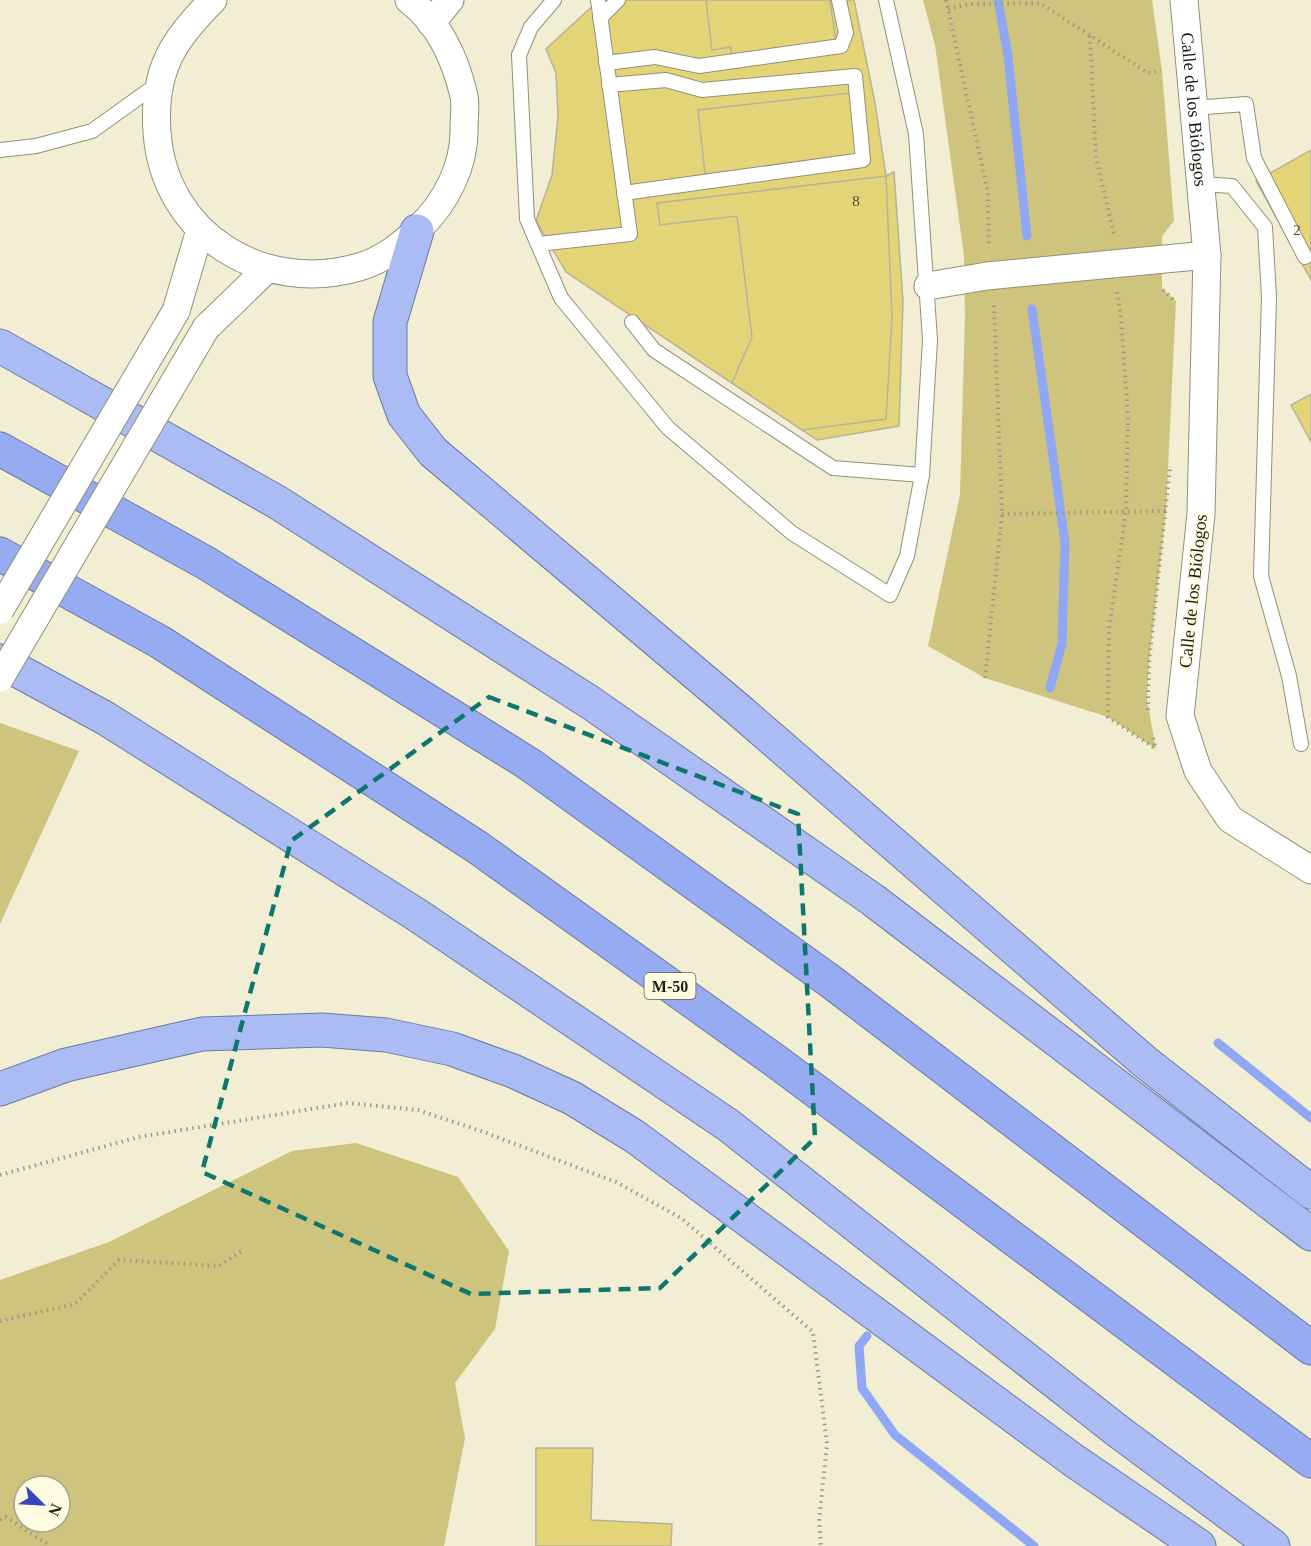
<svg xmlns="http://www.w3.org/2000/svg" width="1311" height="1546" viewBox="0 0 1311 1546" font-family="'Times New Roman',serif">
<rect width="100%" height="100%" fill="#f1eed3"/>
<g fill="#cec47d" fill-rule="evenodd">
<polygon points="923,0 1152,0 1162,71 1174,221 1162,236 1162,288 1176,301 1166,511 1149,662 1147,700 1156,749 1108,717 985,678 928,646 960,495 965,314 964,256 935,45"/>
<polygon points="0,723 79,751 0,924"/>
<path d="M 356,1143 L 458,1177 L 509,1251 L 495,1329 L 455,1383 L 465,1438 L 444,1546 L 0,1546 L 0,1280 L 109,1242 L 292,1151 ZM 24,1486 L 60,1486 L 60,1522 L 24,1522 Z"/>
</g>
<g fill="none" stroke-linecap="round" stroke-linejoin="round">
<g stroke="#90a7f5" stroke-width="9">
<polyline points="998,0 1008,56 1027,236"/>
<polyline points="1032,309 1065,542 1062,644 1050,688"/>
<polyline points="1218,1043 1311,1118"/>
<polyline points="867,1336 859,1346 862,1388 895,1435 1034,1546"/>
</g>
</g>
<g fill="#e3d577" stroke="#b6b39a" stroke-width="1.5">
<polygon points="599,0 854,0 875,103 886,176 894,172 903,301 899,426 817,440 566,272 536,221 552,175 558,116 556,73 546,49"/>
<polygon points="706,0 830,0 836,43 731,54 731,47 712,50"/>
<polygon points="850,93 857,157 705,174 698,110"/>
<polygon points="1311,150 1311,280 1256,181"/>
<polygon points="886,176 892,317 886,419 802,430 732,383 752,337 737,216 660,225 657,203"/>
<polygon points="1311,394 1311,442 1291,405"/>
<polygon points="536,1448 593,1448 591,1520 672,1524 671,1546 536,1546"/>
</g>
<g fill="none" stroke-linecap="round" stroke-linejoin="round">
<defs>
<g id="service">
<polyline points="554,0 531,27 519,55 527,219 561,298 668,428 792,533 890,595 907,556 922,475 930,340 916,134 886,0"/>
<polyline points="600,18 618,0"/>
<polyline points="606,63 655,57 699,66 841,46 846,33 839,0"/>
<polyline points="609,85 666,80 702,90 855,76 863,160 624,193"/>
<polyline points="1193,108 1246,104 1254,158 1305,257"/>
<polyline points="0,150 36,146 92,131 159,83"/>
<polyline points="1200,184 1232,186 1265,227 1269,297 1261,576 1289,676 1301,744"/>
<polyline points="538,244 630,234 598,0"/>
<polyline points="632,322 654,350 833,468 922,475"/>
</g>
<g id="minor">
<path d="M 213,0 C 198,15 184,30 173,49 C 159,73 155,104 157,132 C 164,235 263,295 359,267 C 381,261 404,244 419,228 C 446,203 465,165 464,128 C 464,118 466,106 464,96 C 456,61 439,22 409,0"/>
<path id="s1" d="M 1184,0 L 1207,255 L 1201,514 L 1180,716 L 1198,771 L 1230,819 L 1311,870"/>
<polyline points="431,23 450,0"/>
<polyline points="928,286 987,276 1207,255"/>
<polyline points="176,311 200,230"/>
<polyline points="206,328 267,269"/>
</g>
<g id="trunk">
<polyline points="417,231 390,322 390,376 404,415 433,452 740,711 1145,1062 1311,1192"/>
<polyline points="0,346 277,502 591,703 873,900 1311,1234"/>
<polyline points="0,661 105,718 417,915 728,1125 1119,1432 1273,1546"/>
<polyline points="0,1089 66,1065 202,1034 322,1030 386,1035 452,1049 513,1071 572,1098 634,1136 1073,1460 1199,1546"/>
</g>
<g id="motorway">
<polyline points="0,449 206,563 529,764 830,981 1311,1348"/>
<polyline points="0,554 160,642 477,847 777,1062 1311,1461"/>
</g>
</defs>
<use href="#service" stroke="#939078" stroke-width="16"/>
<use href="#minor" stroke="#939078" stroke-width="29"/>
<use href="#trunk" stroke="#6c79a3" stroke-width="35"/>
<use href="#motorway" stroke="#6c79a3" stroke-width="35"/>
<g stroke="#9d9a86" stroke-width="4" stroke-dasharray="1.5 4.5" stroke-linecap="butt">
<polyline points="946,0 988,193 989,246"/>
<polyline points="948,9 968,4 1040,3 1148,73 1161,71"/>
<polyline points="1090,36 1096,158 1114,234"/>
<polyline points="1163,290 1175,301"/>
<polyline points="1117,292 1121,318 1128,416 1126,511 1109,629 1108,717 1156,749"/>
<polyline points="1002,514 1166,511"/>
<polyline points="985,678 1002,514 994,305 995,305"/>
<polyline points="1148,710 1149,662 1170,467"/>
<polyline points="1153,738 1156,749"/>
<polyline points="0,1175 139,1137 348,1103 418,1110 481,1131 616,1182 681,1218 813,1332 827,1444 819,1521 821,1546"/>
<polyline points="0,1321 75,1304 119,1260 219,1266 243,1250"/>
<polyline points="0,1520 6,1517 50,1546"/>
</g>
<use href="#service" stroke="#fff" stroke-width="14"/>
<use href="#minor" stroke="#fff" stroke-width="27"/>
<use href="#trunk" stroke="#abbcf4" stroke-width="33"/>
<use href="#motorway" stroke="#96abf1" stroke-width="33"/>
<defs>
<g id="minor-bridge">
<polyline points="0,610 176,311"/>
<polyline points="0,678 206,328"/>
</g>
</defs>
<use href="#minor-bridge" stroke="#939078" stroke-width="29" stroke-linecap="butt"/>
<use href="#minor-bridge" stroke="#fff" stroke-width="27"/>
</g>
<path fill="none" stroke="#0f766e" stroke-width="4.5" stroke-dasharray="12 8" stroke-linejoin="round" d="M 489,697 L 798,814 L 815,1138 L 660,1288 L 471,1294 L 202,1172 L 291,841 Z"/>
<g text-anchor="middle" stroke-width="4.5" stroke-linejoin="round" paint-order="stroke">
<g font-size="15" fill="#4f4b2c">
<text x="856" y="206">8</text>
<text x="1297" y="235">2</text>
</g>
<rect fill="#fffbe0" stroke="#626050" stroke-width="1.5" x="644.5" y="973" width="51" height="26" rx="4.5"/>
<g font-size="16" font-weight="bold" fill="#1e1d13">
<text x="670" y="992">M-50</text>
</g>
<g font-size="18" fill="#1e1d13" stroke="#fffbe0">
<text dy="6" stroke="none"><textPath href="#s1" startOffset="110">Calle de los Biólogos</textPath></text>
<text transform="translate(1193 591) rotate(-84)" y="6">Calle de los Biólogos</text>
</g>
</g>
<g transform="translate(42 1504) rotate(114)"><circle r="28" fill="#fffbe0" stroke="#a5a28e" stroke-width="1.5"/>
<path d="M0-4.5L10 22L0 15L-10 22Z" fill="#3547b9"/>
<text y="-9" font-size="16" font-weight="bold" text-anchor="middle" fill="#1e1d13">N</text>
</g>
</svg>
